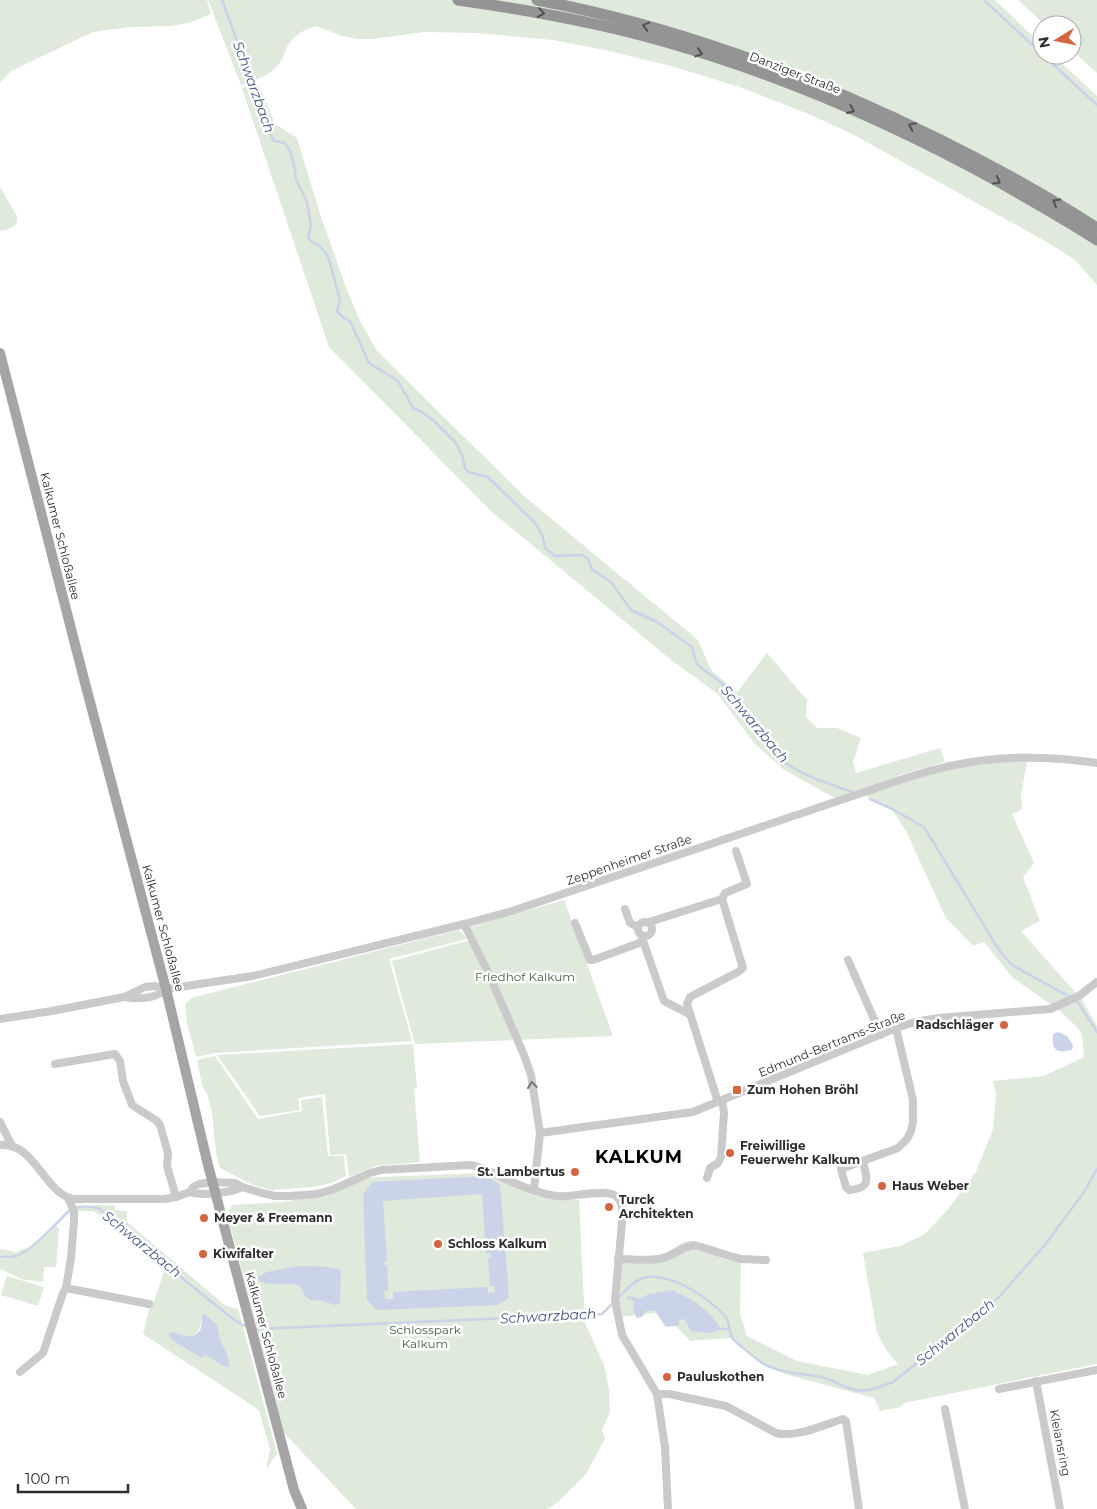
<svg xmlns="http://www.w3.org/2000/svg" width="1097" height="1509" viewBox="0 0 1097 1509" font-family="Montserrat,sans-serif">
<rect width="100%" height="100%" fill="#fff"/>
<g fill="#dfe9dc" fill-rule="evenodd">
<polygon points="0,0 207,0 211,14 191,22 172,26 131,27 93,32 11,71 0,82"/>
<path d="M 208,0 L 995,0 L 1042,45 L 1042,55 L 1053,55 L 1097,96 L 1097,285 L 1074,259 L 1045,241 L 854,135 L 811,115 L 737,86 L 742,75 L 736,86 L 671,66 L 605,50 L 553,40 L 476,33 L 424,32 L 373,39 L 358,39 L 342,36 L 316,26 C 302,31 292,35 286,49 C 284,54 282,60 279,64 C 270,76 255,80 241,85 Z"/>
<polygon points="1018,0 1097,0 1097,73 1072,50 1072,25 1045,25"/>
<polygon points="258,83 275,124 297,138 321,217 347,290 360,321 377,351 524,496 698,640 711,670 737,692 767,653 807,700 806,717 817,728 837,728 861,738 853,762 856,773 940,748 945,762 903,774 838,800 783,769 754,743 718,694 671,660 491,511 329,347 242,88"/>
<path d="M 0,187 L 17,216 C 19,228 9,229 0,231 Z"/>
<path d="M 987,762 L 1027,762 L 1021,795 L 1022,809 L 1012,814 L 1034,863 L 1023,877 L 1040,921 L 1021,931 L 1082,1000 L 1097,1026 L 1097,1364 L 904,1403 L 901,1407 L 880,1411 L 874,1398 L 788,1375 L 760,1363 L 730,1338 L 690,1341 L 662,1312 L 620,1317 L 618,1292 L 622,1255 C 635,1256 652,1258 664,1253 C 671,1251 680,1243 685,1242 C 697,1238 722,1250 734,1254 L 741,1254 L 740,1314 L 747,1336 L 797,1361 L 868,1375 L 898,1364 L 887,1351 L 877,1333 L 863,1253 L 900,1246 L 925,1234 L 949,1208 L 976,1172 L 993,1129 L 996,1094 L 993,1081 L 1044,1076 L 1084,1057 L 1082,1035 L 1077,1027 L 1059,1010 L 1013,978 L 984,942 L 973,946 L 946,918 L 906,831 L 890,807 L 864,795 L 935,773 Z"/>
<polygon points="564,900 613,1036 415,1044 392,961 474,939 470,927"/>
<polygon points="459,930 467,939 389,959 412,1041 215,1053 196,1057 187,1023 185,1004 191,998"/>
<polygon points="413,1044 417,1088 414,1089 420,1162 375,1166 349,1177 346,1154 330,1155 325,1094 298,1098 300,1110 260,1116 217,1055"/>
<polygon points="215,1056 258,1119 302,1111 301,1100 322,1097 328,1156 344,1156 346,1176 331,1183 313,1187 272,1190 253,1185 220,1168 216,1153 212,1113 208,1096 202,1085 197,1060"/>
<polygon points="483,1173 532,1193 557,1200 579,1200 585,1323 604,1365 609,1390 610,1412 602,1430 605,1439 586,1474 558,1502 547,1509 356,1509 284,1433 227,1214 232,1205 283,1202 337,1192 363,1179 379,1177"/>
<path d="M 99,1205 L 115,1206 L 115,1210 L 127,1211 L 127,1222 L 226,1306 L 238,1309 L 277,1453 L 266,1470 L 270,1449 L 259,1410 L 143,1334 L 151,1301 L 154,1301 L 165,1269 L 112,1226 L 97,1213 L 93,1211 L 76,1211 L 75,1208 ZM 202,1317 L 217,1325 L 220,1339 L 226,1351 L 205,1355 L 202,1357 L 171,1338 L 169,1334 C 187,1337 200,1341 202,1317 Z"/>
<path d="M 56,1226 L 59,1229 L 56,1267 L 44,1267 L 43,1282 L 21,1279 L 0,1269 L 0,1259 C 29,1258 35,1242 56,1226 Z"/>
<polygon points="25,1248 26,1250 15,1256 0,1257 0,1249 13,1251 14,1253"/>
<polygon points="7,1276 44,1287 38,1306 1,1295"/>
</g>
<g fill="#cad3e7" fill-rule="evenodd">
<path d="M 1058,1032 L 1067,1036 L 1073,1045 L 1072,1050 C 1058,1053 1051,1052 1053,1034 Z"/>
<path d="M 487,1176 L 500,1185 L 509,1298 L 497,1305 L 377,1310 L 367,1300 L 363,1194 L 373,1182 ZM 482,1194 L 486,1253 L 490,1253 L 491,1257 L 488,1258 L 490,1286 L 495,1286 L 495,1292 L 488,1293 L 487,1287 L 393,1292 L 393,1299 L 385,1299 L 384,1291 L 388,1291 L 387,1265 L 384,1265 L 384,1262 L 387,1261 L 383,1201 Z"/>
<path d="M 298,1266 C 312,1267 328,1265 341,1270 L 340,1303 L 335,1305 L 323,1301 L 310,1300 L 305,1296 L 300,1286 C 286,1281 271,1288 258,1280 L 258,1277 L 267,1272 Z"/>
<path d="M 673,1290 C 688,1298 703,1305 714,1319 C 717,1322 718,1326 721,1329 L 711,1333 L 691,1331 L 684,1319 L 679,1320 L 679,1326 L 672,1326 L 668,1327 L 665,1326 L 655,1311 L 646,1311 L 642,1317 L 637,1318 L 633,1311 L 634,1300 L 626,1299 L 628,1296 L 635,1297 L 639,1299 L 649,1294 Z"/>
<path d="M 205,1314 L 217,1325 L 220,1339 L 226,1351 L 230,1367 L 226,1367 L 205,1355 L 202,1358 L 172,1340 L 169,1336 L 170,1332 C 180,1334 195,1342 201,1328 C 202,1324 202,1319 202,1315 Z"/>
</g>
<g fill="none" stroke-linecap="round" stroke-linejoin="round">
<g stroke="#cad3e7" stroke-width="2.5">
<path d="M 222,0 L 272,137 L 274,141 L 285,143 L 290,151 L 294,165 L 296,179 L 307,202 L 311,226 L 308,238 L 312,242 L 320,246 L 328,256 L 340,300 L 337,311 L 342,317 L 350,321 L 369,363 L 398,381 L 413,408 L 422,412 L 434,421 L 456,443 L 462,455 L 465,468 L 468,472 L 488,477 L 535,523 L 542,534 L 545,548 L 555,556 L 582,555 L 588,559 L 592,569 L 611,582 L 631,610 L 657,622 L 692,647 L 696,662 L 701,668 L 718,680 L 734,695 L 775,753 C 795,775 825,782 852,792"/>
<polyline points="984,0 1042,54"/>
<polyline points="1043,55 1097,105"/>
<polyline points="870,799 894,810 924,827 999,950 1012,965 1077,1001 1097,1032"/>
<path d="M 0,1257 C 5,1257 10,1258 16,1256 C 32,1251 56,1223 69,1211 C 80,1205 89,1205 100,1209 L 168,1264 L 183,1279 L 233,1319 L 243,1325 L 248,1327"/>
<path d="M 617,1299 C 624,1292 633,1281 643,1278 C 670,1271 709,1298 726,1317 C 730,1323 729,1333 733,1339 C 736,1343 757,1359 762,1363 C 781,1374 804,1373 825,1378 C 835,1381 846,1389 857,1390 C 869,1392 882,1386 893,1382 L 999,1297 L 1044,1246 L 1084,1192 L 1097,1169"/>
<polyline points="254,1328 258,1329 602,1314 613,1303"/>
<polyline points="719,1329 730,1329"/>
</g>
<g stroke="#cacaca" stroke-width="8">
<polyline points="625,909 630,923 638,927"/>
<circle cx="645" cy="929" r="7"/>
<polyline points="649,922 722,899 725,893 747,884 736,851"/>
<polyline points="575,923 590,960 593,960 642,942"/>
<polyline points="464,924 488,972 524,1055 531,1075 540,1133 534,1189"/>
<polyline points="641,935 664,1001 689,1014"/>
<polyline points="848,960 881,1035"/>
<path d="M 124,997 C 137,999 155,1000 166,989"/>
<path d="M 0,1019 L 52,1011 L 124,997 L 145,987 L 155,986 L 166,989 L 253,976 L 464,924 L 512,911 L 903,779 C 920,774 937,768 955,765 C 1002,755 1050,756 1097,763"/>
<polyline points="55,1064 115,1054 120,1061 123,1081 132,1105 157,1121 160,1125 168,1153 167,1166 176,1197"/>
<polyline points="718,1102 687,1004 690,997 738,972 743,968 722,899"/>
<polyline points="0,1122 12,1146"/>
<polyline points="540,1133 693,1112 896,1028 915,1022 938,1018 1050,1009 1079,996 1097,982"/>
<path d="M 0,1145 C 35,1142 43,1192 73,1199 L 165,1199 L 176,1197 L 190,1192 L 193,1187 L 199,1184 L 212,1182 L 235,1183 L 242,1187 L 262,1193 L 275,1196 L 290,1196 L 317,1194 L 334,1189 L 370,1173 L 381,1170 L 470,1165 C 486,1167 498,1176 512,1182 C 523,1187 546,1195 557,1196 C 570,1198 609,1187 617,1197 C 621,1200 622,1206 623,1211 L 615,1300 L 622,1335 L 657,1394 L 665,1447 L 668,1509"/>
<path d="M 863,1162 C 867,1179 872,1188 849,1190 L 846,1187 L 841,1169 L 898,1148 L 907,1139 L 911,1131 L 913,1122 L 913,1100 L 896,1028"/>
<polyline points="707,1178 710,1168 718,1163 721,1157 724,1113 722,1100"/>
<path d="M 190,1192 C 201,1196 231,1193 242,1187"/>
<path d="M 618,1259 C 632,1259 646,1261 660,1259 C 672,1257 681,1247 694,1245 L 740,1259 L 766,1260"/>
<polyline points="66,1288 149,1304"/>
<polyline points="20,1372 43,1353 63,1293 66,1288 71,1258 74,1221 74,1211 68,1198"/>
<polyline points="1036,1381 1060,1509"/>
<polyline points="999,1389 1097,1370"/>
<path d="M 657,1394 L 669,1394 L 726,1406 L 776,1433 C 796,1438 823,1425 843,1419 L 846,1421 L 859,1509"/>
<polyline points="945,1409 965,1509"/>
</g>
<polyline stroke="#a5a5a5" stroke-width="10" points="0,353 85,683 166,989 208,1165 294,1490 302,1509"/>
<g stroke="#949494" stroke-width="11">
<path d="M 458,0 C 528,10 598,22 666,42 C 782,75 894,124 999,182 C 1032,201 1065,219 1097,240"/>
<path d="M 537,0 C 644,20 749,55 850,98 C 935,135 1018,177 1097,228"/>
</g>
</g>
<defs><path id="oneway-chevron" d="M-2-3.5L2.5 0L-2 3.5" fill="none" stroke-width="1.6" stroke-linecap="round" stroke-linejoin="round" transform="scale(1.25)"/></defs>
<g stroke="#515151">
<use href="#oneway-chevron" transform="translate(541 13) rotate(9)"/>
<use href="#oneway-chevron" transform="translate(646 26) rotate(-165)"/>
<use href="#oneway-chevron" transform="translate(699 53) rotate(18)"/>
<use href="#oneway-chevron" transform="translate(851 110) rotate(23)"/>
<use href="#oneway-chevron" transform="translate(912 126) rotate(-154)"/>
<use href="#oneway-chevron" transform="translate(997 181) rotate(29)"/>
<use href="#oneway-chevron" transform="translate(1056 202) rotate(-150)"/>
</g>
<use stroke="#747474" href="#oneway-chevron" transform="translate(532 1085) rotate(-98)"/>
<g fill="#d36541" stroke="#fff" stroke-width="2">
<circle cx="1004" cy="1025" r="5"/>
<rect x="732" y="1085" width="10" height="10" rx="2.5"/>
<circle cx="730" cy="1153" r="5"/>
<circle cx="575" cy="1172" r="5"/>
<circle cx="882" cy="1186" r="5"/>
<circle cx="609" cy="1207" r="5"/>
<circle cx="204" cy="1218" r="5"/>
<circle cx="438" cy="1244" r="5"/>
<circle cx="203" cy="1254" r="5"/>
<circle cx="667" cy="1377" r="5"/>
</g>
<g text-anchor="middle" stroke-width="5" stroke-linejoin="round" paint-order="stroke">
<g font-size="12" fill="#2d2d2d" stroke="#fff">
<text transform="translate(795 73) rotate(21)" y="4">Danziger Straße</text>
<text transform="translate(60 536) rotate(76)" y="4">Kalkumer Schloßallee</text>
<text transform="translate(629 860) rotate(-19)" y="4">Zeppenheimer Straße</text>
<text transform="translate(163 928) rotate(75)" y="4">Kalkumer Schloßallee</text>
<text transform="translate(832 1044) rotate(-22)" y="4">Edmund-Bertrams-Straße</text>
<text transform="translate(266 1335) rotate(75)" y="4">Kalkumer Schloßallee</text>
<text transform="translate(1060 1443) rotate(79)" y="4">Kleiansring</text>
</g>
<g font-size="12" fill="#45643f" stroke="#fff">
<text x="525" y="981">Friedhof Kalkum</text>
<text x="425" y="1334">Schlosspark<tspan x="425" dy="14">Kalkum</tspan></text>
</g>
<g font-size="12" font-weight="bold" fill="#2d2d2d" stroke="#fff" text-anchor="start">
<text x="994" y="1029" text-anchor="end">Radschläger</text>
<text x="747" y="1094">Zum Hohen Bröhl</text>
<text x="740" y="1150">Freiwillige<tspan x="740" dy="14">Feuerwehr Kalkum</tspan></text>
<text x="565" y="1176" text-anchor="end">St. Lambertus</text>
<text x="892" y="1190">Haus Weber</text>
<text x="619" y="1204">Turck<tspan x="619" dy="14">Architekten</tspan></text>
<text x="214" y="1222">Meyer &amp; Freemann</text>
<text x="448" y="1248">Schloss Kalkum</text>
<text x="213" y="1258">Kiwifalter</text>
<text x="677" y="1381">Pauluskothen</text>
</g>
<g font-size="14" font-style="italic" fill="#445787" stroke="#fff">
<text transform="translate(254 87) rotate(70)" y="5">Schwarzbach</text>
<text transform="translate(755 724) rotate(50)" y="5">Schwarzbach</text>
<text transform="translate(142 1244) rotate(39)" y="5">Schwarzbach</text>
<text transform="translate(548 1316) rotate(-3)" y="5">Schwarzbach</text>
<text transform="translate(955 1332) rotate(-39)" y="5">Schwarzbach</text>
</g>
<g font-size="18" font-weight="bold" letter-spacing="1" fill="#000" stroke="#fff">
<text x="639" y="1163">KALKUM</text>
</g>
</g>
<g transform="translate(1057 40) rotate(260)"><circle r="24" fill="#ffffff" stroke="#ababab"/>
<path d="M0-4L9 19L0 12L-9 19Z" fill="#d36541"/>
<text y="-8" font-size="14" font-weight="bold" text-anchor="middle" fill="#2d2d2d">N</text>
</g>
<path d="M18 1484v8h110v-8" fill="none" stroke="#2d2d2d" stroke-width="2.5"/>
<text x="25" y="1484" font-size="15" fill="#2d2d2d" stroke="#ffffff" stroke-width="4" paint-order="stroke">100 m</text>
</svg>
